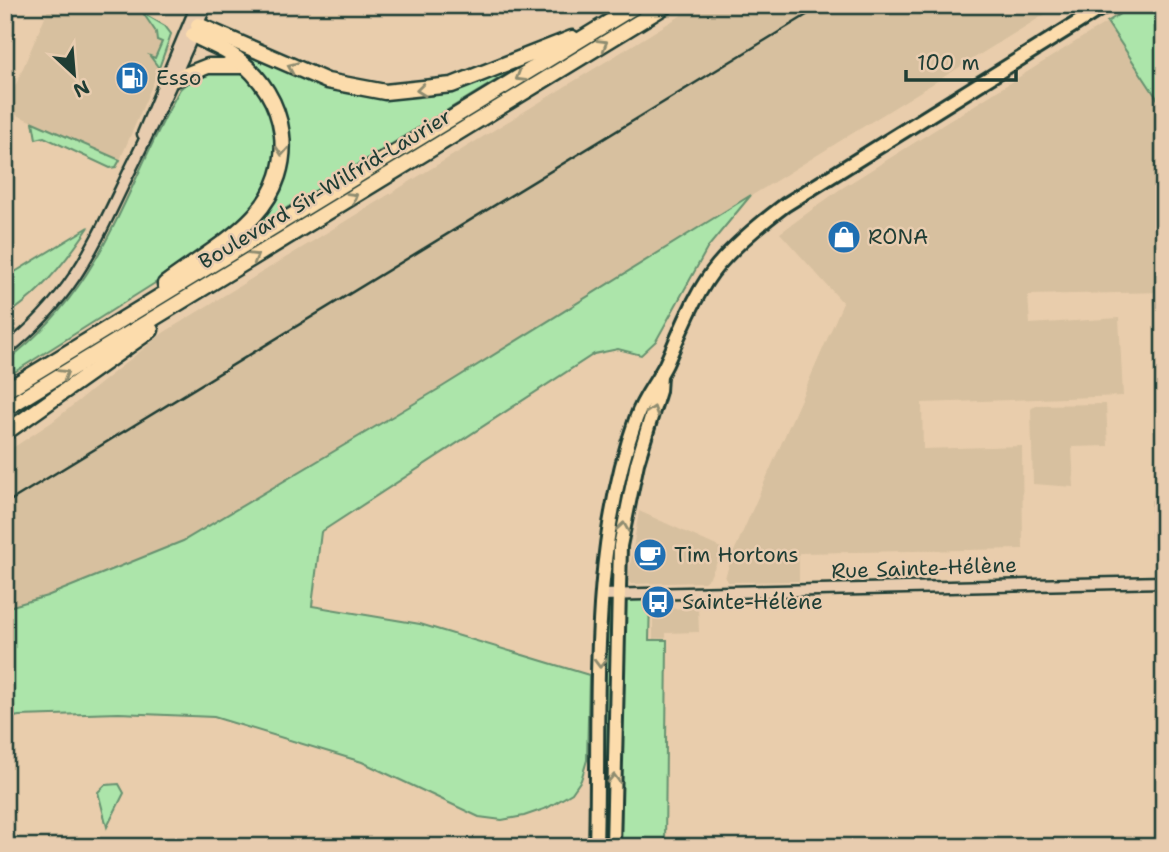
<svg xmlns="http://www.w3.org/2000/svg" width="1169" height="852" viewBox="0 0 1169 852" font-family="'Shantell Sans',sans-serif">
<rect width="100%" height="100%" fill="#e9cdac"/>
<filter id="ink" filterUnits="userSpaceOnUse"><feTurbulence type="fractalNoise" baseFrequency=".0143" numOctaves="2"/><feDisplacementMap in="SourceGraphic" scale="14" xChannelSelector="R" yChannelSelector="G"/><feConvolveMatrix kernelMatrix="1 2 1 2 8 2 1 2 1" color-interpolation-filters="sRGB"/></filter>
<g filter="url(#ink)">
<g fill="#d7c09f">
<polygon points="50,5 126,5 163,24 171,34 170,44 120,160 5,110"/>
<polygon points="698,5 1060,5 442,387 183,541 47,596 5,608 5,453 52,422 163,333"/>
<polygon points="1107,22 1164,109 1164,292 1028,295 1030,324 1119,318 1123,396 922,403 923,449 1022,446 1023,549 799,553 799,581 728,582 725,577 733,554 843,303 780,233 839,190"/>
<polygon points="1106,404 1108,446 1072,447 1074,487 1033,484 1031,409 1036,405"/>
<rect x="1151" y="500" width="13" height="40"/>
<polygon points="639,511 723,549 710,577 704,582 631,584 628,580"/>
<polygon points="698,608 699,632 666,633 666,638 653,639 653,609"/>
</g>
<g fill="#ace5aa" stroke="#66916f" stroke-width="2">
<polygon points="1134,5 1164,5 1164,109 1107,22"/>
<polygon points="143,13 165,26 171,34 159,68 150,56 155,58 162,42 157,40 156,32"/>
<polygon points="237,48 381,95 510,66 513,70 252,229 250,225 261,213 286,132 235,52"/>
<path d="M 233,69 L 247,75 L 266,95 L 279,150 L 267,192 L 243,221 L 174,271 L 5,378 L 5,362 C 105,287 123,191 180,89 L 197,74 Z"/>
<polygon points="33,122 120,160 116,167 110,168 44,137 36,139"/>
<polygon points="751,195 708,247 656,341 641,355 618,349 594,354 321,532 312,606 420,624 589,675 587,760 581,780 572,793 547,808 524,816 502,820 479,817 362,762 214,717 119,713 19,716 5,719 5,608 47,596 183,541 442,387"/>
<path d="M 89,227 C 67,260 39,296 5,316 L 5,278 Z"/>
<polygon points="650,598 649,640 667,640 665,847 621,847 622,607 629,599"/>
<polygon points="609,606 613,611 609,847 600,847 607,610"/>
<polygon points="119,784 124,793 107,827 98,792 105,785"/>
<polygon points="1164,841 1164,847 1040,847 1040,843"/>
</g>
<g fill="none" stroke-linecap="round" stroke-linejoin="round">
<defs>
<g id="minor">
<polyline points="143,134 197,5"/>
<path d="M 5,351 C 78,293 96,239 135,160 C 160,109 183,58 206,5"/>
<polyline points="601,595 1164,582"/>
</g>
<g id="major">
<path d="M 596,847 C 600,705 588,555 636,419 C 644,396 656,384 666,364 C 681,331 695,292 718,265 C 738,242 761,223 785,205 L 1106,5"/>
<polyline points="613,847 620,546 637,463 659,391 660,376"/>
</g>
<g id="highway">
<polyline points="198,25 327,81 385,92 452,85 572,38"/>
<polyline points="175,79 208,66 244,66"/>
<path d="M 165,284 C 194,262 230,242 254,216 C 300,167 288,96 236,58 C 223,48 207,43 193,35"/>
<polyline points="5,391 637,5"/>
<polyline points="5,409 667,5"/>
<polyline points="5,433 151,330"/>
</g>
</defs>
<use href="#minor" stroke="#1f3d34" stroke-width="15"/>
<use href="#major" stroke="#1f3d34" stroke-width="18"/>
<use href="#highway" stroke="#1f3d34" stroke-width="19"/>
<use href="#minor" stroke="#e8ccaf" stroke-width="10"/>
<use href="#major" stroke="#fcdcac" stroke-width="12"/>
<use href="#highway" stroke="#fcdcac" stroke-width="14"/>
<polyline stroke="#1f3d34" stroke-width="2.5" points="5,504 823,5"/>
</g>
<defs><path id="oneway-chevron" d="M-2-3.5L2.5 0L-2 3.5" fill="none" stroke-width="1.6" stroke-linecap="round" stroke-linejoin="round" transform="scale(1.75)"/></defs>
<g stroke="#8e8c70">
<use href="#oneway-chevron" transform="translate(603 44) rotate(-31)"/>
<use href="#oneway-chevron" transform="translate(292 67) rotate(-157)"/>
<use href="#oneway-chevron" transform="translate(520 77) rotate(149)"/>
<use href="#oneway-chevron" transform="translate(421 90) rotate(174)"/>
<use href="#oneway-chevron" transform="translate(282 151) rotate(94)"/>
<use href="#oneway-chevron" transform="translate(353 197) rotate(-31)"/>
<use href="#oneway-chevron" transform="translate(254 257) rotate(-31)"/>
<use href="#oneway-chevron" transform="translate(64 374) rotate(-31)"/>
<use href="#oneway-chevron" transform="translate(653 411) rotate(-73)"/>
<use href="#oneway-chevron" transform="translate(623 527) rotate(-81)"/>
<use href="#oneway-chevron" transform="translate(600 663) rotate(91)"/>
<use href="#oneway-chevron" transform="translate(614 779) rotate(-89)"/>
</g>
</g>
<defs>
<symbol id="fuel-disc" viewBox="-11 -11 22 22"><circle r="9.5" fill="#1f6fb2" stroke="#e8ccaf"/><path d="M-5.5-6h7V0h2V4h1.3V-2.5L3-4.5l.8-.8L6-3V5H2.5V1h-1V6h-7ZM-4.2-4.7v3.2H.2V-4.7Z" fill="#fff"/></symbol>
<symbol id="shop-disc" viewBox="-11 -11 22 22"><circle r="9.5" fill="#1f6fb2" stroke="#e8ccaf"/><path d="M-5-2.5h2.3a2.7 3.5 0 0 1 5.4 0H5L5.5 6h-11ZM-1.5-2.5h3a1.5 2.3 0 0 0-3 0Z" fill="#fff"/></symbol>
<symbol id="cafe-disc" viewBox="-11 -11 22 22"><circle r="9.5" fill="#1f6fb2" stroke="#e8ccaf"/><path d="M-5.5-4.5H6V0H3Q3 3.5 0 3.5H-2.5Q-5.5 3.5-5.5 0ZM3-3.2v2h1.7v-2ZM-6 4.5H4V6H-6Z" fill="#fff"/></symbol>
<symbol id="bus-disc" viewBox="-11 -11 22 22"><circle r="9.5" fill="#1f6fb2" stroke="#e8ccaf"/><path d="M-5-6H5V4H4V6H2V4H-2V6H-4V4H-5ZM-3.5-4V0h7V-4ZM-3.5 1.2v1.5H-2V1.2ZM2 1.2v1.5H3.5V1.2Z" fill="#fff"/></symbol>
</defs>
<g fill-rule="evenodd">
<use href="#fuel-disc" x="113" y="59" width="38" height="38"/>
<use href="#shop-disc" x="825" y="218" width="38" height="38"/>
<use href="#cafe-disc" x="631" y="536" width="38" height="38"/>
<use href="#bus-disc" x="639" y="583" width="38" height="38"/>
</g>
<g text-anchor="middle" stroke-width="5" stroke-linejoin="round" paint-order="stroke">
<g font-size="21" fill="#1f3d34" stroke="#e8ccaf" text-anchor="start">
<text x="156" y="85">Esso</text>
<text x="868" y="244">RONA</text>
<text x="674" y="562">Tim Hortons</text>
<text x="682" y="609">Sainte-Hélène</text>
</g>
<g font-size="21" fill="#1f3d34" stroke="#e8ccaf">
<text transform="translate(325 189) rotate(-31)" y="7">Boulevard Sir-Wilfrid-Laurier</text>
<text transform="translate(924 568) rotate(-2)" y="7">Rue Sainte-Hélène</text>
</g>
</g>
<rect width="1169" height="852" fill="none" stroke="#e8ccaf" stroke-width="28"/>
<rect x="14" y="14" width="1141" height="824" fill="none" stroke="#1f3d34" stroke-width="2.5" filter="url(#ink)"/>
<g transform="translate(74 74) rotate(154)" stroke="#e8ccaf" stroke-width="5" paint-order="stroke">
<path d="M0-5L12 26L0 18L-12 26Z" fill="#1f3d34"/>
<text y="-10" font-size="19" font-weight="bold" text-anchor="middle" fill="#1f3d34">N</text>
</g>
<path d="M906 70v10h110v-10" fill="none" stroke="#1f3d34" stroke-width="3.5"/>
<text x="917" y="70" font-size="21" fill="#1f3d34" stroke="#e8ccaf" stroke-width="5" paint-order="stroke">100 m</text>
</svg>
